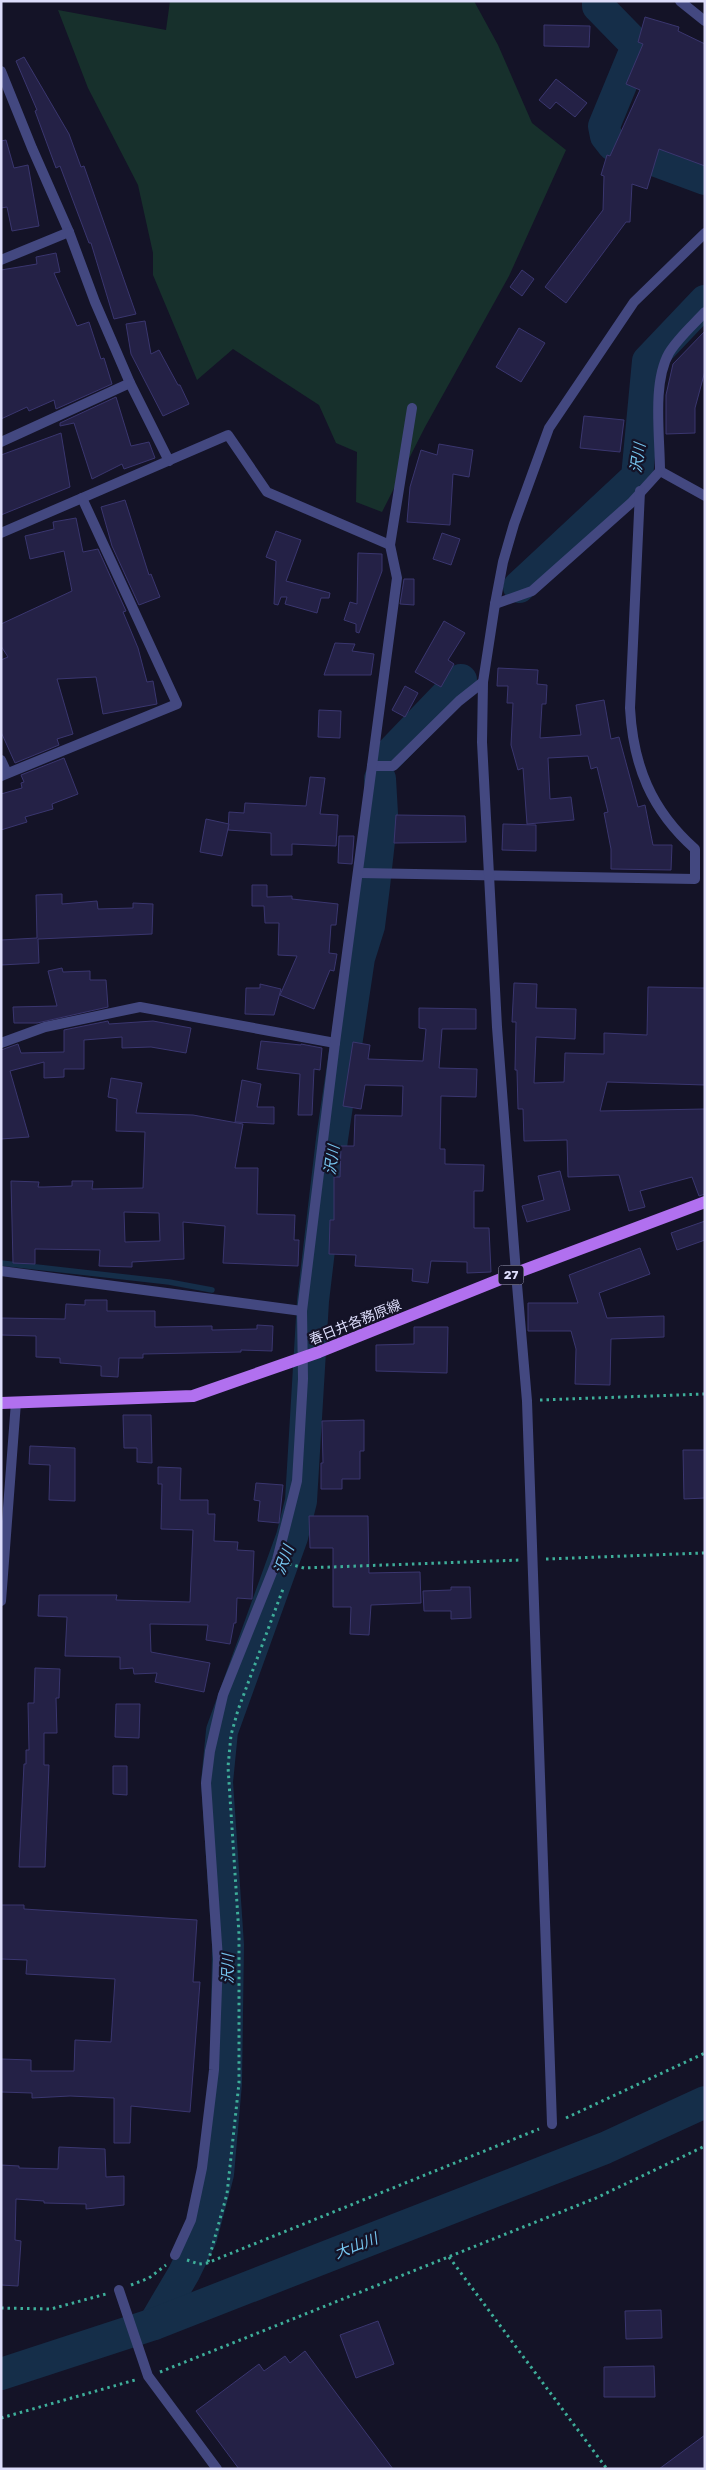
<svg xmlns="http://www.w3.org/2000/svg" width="706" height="2470" viewBox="0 0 706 2470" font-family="Rubik,'Noto Sans JP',sans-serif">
<rect width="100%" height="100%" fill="#141327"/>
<polygon fill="#17302c" points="170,1 474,1 498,45 532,123 566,150 509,276 425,427 382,512 356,502 357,452 336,443 319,405 233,349 197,380 153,275 153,253 138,185 88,88 58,10 166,30"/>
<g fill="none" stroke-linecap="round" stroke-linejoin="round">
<polyline stroke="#152e49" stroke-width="5.5" points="1,1263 169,1282 212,1290"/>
<g stroke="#152e49" stroke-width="32">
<polyline points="598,1 598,6 637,46 604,126 606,136 613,145 705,179"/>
<polyline points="519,587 637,477 648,361 705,301"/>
<polyline points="388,756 461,680"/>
<polyline points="154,2324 184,2273 201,2238 218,2174 226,2083 228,1945 217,1782 222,1731 292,1537 301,1501 313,1301 332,1139 359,958 369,926 374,886 382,814 380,779"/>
<polyline points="1,2374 154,2324 605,2148 705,2102"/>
</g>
</g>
<g fill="#242146" stroke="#3a366f" fill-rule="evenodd">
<polygon points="645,17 679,27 678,31 705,44 705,166 659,149 647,189 632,184 630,222 626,222 566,303 545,287 603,210 604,176 601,175 607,155 610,156 640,90 626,84 643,44 638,42"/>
<polygon points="544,25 590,26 589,47 544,46"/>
<polygon points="24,57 69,134 81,167 84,166 136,314 114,319 91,243 89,243 60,166 56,168 35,111 37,110 16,61"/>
<polygon points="556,79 587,103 575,117 556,102 550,109 539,100"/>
<polygon points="6,140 14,168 28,165 39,226 12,231 7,207 1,208 1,141"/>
<polygon points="56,253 60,272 54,273 77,326 89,322 101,359 104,358 112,384 56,409 54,400 29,411 27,407 1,419 1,270 37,264 36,257"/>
<polygon points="522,270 534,279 522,296 510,287"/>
<polygon points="145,321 151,354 159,350 178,385 180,385 189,404 163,416 131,354 126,324"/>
<polygon points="519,328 545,343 521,382 496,367"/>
<polygon points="705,331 705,371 695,408 695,433 666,434 666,395 673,364"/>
<polygon points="116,397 131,446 149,442 155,458 124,469 122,464 92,479 74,423 60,426 60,423"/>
<polygon points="584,416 624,420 620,452 580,448"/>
<polygon points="61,433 70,487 1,515 1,455"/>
<polygon points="439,444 473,450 469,477 453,474 450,525 407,522 410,487 421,450 437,455"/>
<polygon points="125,500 149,575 151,574 160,597 139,605 112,546 101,507"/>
<polygon points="76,518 83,552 98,549 126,611 123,612 138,648 147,682 153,681 157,704 103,714 96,677 57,679 73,734 57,739 59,745 15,763 1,732 1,660 8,657 1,646 1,624 72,591 64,551 30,559 25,536 54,529 53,522"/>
<polygon points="276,531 301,540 286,581 330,593 329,598 321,598 317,613 285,604 287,597 281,597 278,605 274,604 276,561 266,557"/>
<polygon points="442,533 460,539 451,565 433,559"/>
<polygon points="358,553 382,554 382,571 359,633 356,632 356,624 344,620 350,602 357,604"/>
<polygon points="404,579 414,579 414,605 400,604"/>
<polygon points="444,621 465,633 448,660 454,664 441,687 415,672"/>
<polygon points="335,643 355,644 352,651 374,654 371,675 324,675"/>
<polygon points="498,668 538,670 537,684 547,685 546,704 542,704 540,738 581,735 576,705 604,700 611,739 619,737 638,807 645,805 653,845 672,845 671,870 611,869 611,849 604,813 608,812 597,767 591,769 588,756 548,758 550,799 571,797 574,820 527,824 523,768 518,770 511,745 513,703 507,703 508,686 497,686"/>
<polygon points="405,686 418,693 405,717 392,710"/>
<polygon points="319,710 341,711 340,738 318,737"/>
<polygon points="64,758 78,794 52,804 53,809 25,817 27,822 1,830 1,794 22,788 21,783 24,782 21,775"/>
<polygon points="310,777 325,778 320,814 338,815 336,846 292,844 292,855 271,855 271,833 228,830 229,812 244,813 245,803 306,806"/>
<polygon points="396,815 465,816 466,842 394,843"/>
<polygon points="206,819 229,824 222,856 200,852"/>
<polygon points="503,824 536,825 536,851 502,850"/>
<polygon points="339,836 354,836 352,864 338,863"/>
<polygon points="252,885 267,885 267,897 292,896 292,899 338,904 336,925 331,925 329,953 337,954 334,971 330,970 314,1009 280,995 297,956 278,955 279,923 265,923 264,906 252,906"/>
<polygon points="62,894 62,904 97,901 98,909 133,908 133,903 153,904 152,934 38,939 39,963 1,965 1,940 37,938 36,895"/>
<polygon points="62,968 63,972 90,971 90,980 106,980 108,1007 37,1023 14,1023 13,1007 57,1006 48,971"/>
<polygon points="514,983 537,984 536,1008 576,1009 575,1039 536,1037 534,1083 564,1082 565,1053 604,1054 604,1033 647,1035 648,987 705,988 705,1085 607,1082 600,1111 705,1109 705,1194 699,1196 692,1177 640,1191 645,1207 629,1211 619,1175 568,1177 567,1140 524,1141 523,1109 518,1109 517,1070 515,1070 516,1022 512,1022"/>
<polygon points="260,984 281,989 274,1015 245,1014 246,988 260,988"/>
<polygon points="419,1008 476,1009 476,1029 442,1029 439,1068 477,1069 476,1097 441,1096 440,1149 445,1149 445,1164 484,1165 483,1191 474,1191 474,1228 489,1228 491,1272 467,1273 467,1262 431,1261 428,1283 412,1281 413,1269 355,1266 356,1255 329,1254 330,1220 334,1220 334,1177 340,1177 341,1146 354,1146 355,1115 402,1116 403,1086 365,1085 361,1109 343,1106 353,1042 370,1045 368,1059 423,1061 426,1029 419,1028"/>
<polygon points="108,1021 109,1024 153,1021 191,1028 186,1053 151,1047 122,1048 122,1037 84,1040 84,1069 64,1069 64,1077 44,1078 44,1062 10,1071 29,1137 1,1139 1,1050 18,1044 21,1053 64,1052 64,1030"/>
<polygon points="261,1041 301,1045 301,1044 322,1048 320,1070 314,1069 312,1115 298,1115 300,1074 257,1069"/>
<path d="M 111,1078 L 142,1083 L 136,1113 L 193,1115 L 243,1124 L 235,1168 L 258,1168 L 257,1214 L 295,1215 L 294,1240 L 299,1240 L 298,1266 L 223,1263 L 225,1226 L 183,1222 L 184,1259 L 132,1262 L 132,1267 L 99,1266 L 100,1250 L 35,1249 L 35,1264 L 13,1263 L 11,1181 L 39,1182 L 38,1187 L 44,1187 L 72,1186 L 72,1181 L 93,1181 L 92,1189 L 143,1188 L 145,1132 L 116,1131 L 117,1099 L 108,1097 ZM 124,1212 L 159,1213 L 160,1241 L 125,1242 Z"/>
<polygon points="242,1080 261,1084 257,1107 274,1107 274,1124 235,1122"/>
<polygon points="560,1171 570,1210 527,1222 522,1206 544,1200 538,1176"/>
<polygon points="705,1221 705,1240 677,1250 671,1233"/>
<polygon points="640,1248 650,1274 599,1293 607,1318 664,1316 664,1337 611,1339 610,1385 575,1384 576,1349 571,1331 528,1331 528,1303 578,1303 569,1275"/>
<polygon points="85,1300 107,1300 107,1311 155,1311 155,1327 212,1326 212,1330 257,1329 257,1325 273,1326 272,1351 241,1350 241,1352 143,1354 143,1358 119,1358 118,1377 101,1376 101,1366 60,1363 60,1358 36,1357 36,1336 1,1335 1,1318 65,1319 66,1304 85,1305"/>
<polygon points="414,1327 448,1327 447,1373 376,1371 376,1345 414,1344"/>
<polygon points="123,1415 151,1415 152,1463 137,1462 137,1448 124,1448"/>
<polygon points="364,1420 364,1451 360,1451 360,1479 342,1479 342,1489 321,1489 321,1463 323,1463 322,1421"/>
<polygon points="30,1446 75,1448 75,1501 49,1500 50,1465 29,1464"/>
<polygon points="683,1450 705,1450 705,1498 684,1499"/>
<polygon points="158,1467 181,1468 180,1500 208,1500 208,1514 215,1514 214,1541 238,1542 237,1550 254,1551 252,1599 237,1598 236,1623 234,1623 230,1644 206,1640 208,1625 150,1624 151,1652 210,1663 204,1692 155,1682 157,1673 134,1674 133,1668 120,1669 120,1657 65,1656 67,1617 38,1616 39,1595 117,1595 116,1600 190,1602 193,1530 161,1529 162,1484 158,1484"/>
<polygon points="256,1483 283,1485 279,1523 258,1521 260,1501 254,1500"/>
<polygon points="309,1516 368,1516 369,1573 420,1572 421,1603 371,1605 369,1635 350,1634 351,1607 333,1607 333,1548 310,1548"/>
<polygon points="451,1587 470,1587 471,1618 451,1619 451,1611 424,1611 423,1591 451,1590"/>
<polygon points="35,1668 60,1669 59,1698 56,1698 57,1733 44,1733 44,1765 49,1765 45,1867 19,1867 24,1764 26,1764 26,1750 29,1750 28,1703 34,1703"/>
<polygon points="116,1704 140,1704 139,1738 115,1737"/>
<polygon points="113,1766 127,1766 127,1795 113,1794"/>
<polygon points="1,1905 24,1905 24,1909 197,1920 193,1982 200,1982 190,2112 131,2106 130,2143 114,2143 114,2098 70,2096 32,2098 32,2093 1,2092 1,2059 31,2060 31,2071 74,2071 75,2040 111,2042 115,1979 26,1974 27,1960 1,1959"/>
<polygon points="59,2147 105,2149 106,2177 124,2176 124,2205 86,2209 86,2204 44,2203 44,2201 16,2199 15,2240 21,2241 18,2286 1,2285 1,2165 19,2166 19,2168 58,2169"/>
<polygon points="661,2310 662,2338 626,2339 625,2311"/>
<polygon points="378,2321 394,2364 356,2378 340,2335"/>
<polygon points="305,2351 330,2385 393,2469 239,2469 196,2411 259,2364 264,2371 285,2356 290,2363"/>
<polygon points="654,2366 655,2397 604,2397 604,2367"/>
<polygon points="705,2435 705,2469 659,2469"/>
</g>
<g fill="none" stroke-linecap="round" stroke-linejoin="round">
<g stroke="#3eae9a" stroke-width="3" stroke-dasharray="2.5 4" stroke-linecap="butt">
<polyline points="540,1400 705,1394"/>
<polyline points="546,1559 705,1553"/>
<polyline points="289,1564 304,1568 520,1560"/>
<polyline points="566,2118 705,2053"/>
<polyline points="449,2257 607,2469"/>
<polyline points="187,2260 199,2264 207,2263 539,2129"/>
<polyline points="208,2262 227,2194 239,2083 239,1934 228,1767 231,1735 238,1710 283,1589"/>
<polyline points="131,2285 149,2278 166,2265"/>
<polyline points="1,2308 51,2309 106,2294"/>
<polyline points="160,2372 596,2198 705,2146"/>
<polyline points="1,2418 135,2380"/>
</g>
<g stroke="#434880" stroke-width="10">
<polyline points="680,1 705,21"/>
<polyline points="1,71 32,148 69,232 95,302 130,383 169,461"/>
<polyline points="1,260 69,232"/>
<polyline points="1,442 130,383"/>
<polyline points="660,471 705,496"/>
<polyline points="1,533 228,435 267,492 390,545"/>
<path d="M 495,604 L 532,591 L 631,503 L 660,471 C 660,436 652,383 669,353 C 678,338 693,325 705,312"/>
<polyline points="1,760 7,773"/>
<polyline points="372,766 393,766 459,701 483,682"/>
<polyline points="1,776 177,704 82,498"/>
<path d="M 360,873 L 695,879 L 695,849 C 651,810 633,765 630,708 L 640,491"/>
<polyline points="1,1043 45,1027 140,1007 335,1043"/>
<polyline points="1,1271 302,1311"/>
<polyline points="516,1273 527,1401 552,2124"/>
<polyline points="1,1601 16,1402"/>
<polyline points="175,2255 191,2220 202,2168 214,2070 218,1959 206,1783 210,1751 223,1695 277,1560 297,1481 303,1379 302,1311 335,1043 397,578 390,545 412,408"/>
<polyline points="119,2290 148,2376 217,2469"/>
</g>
<polyline stroke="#434880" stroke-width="10" points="516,1273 497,1027 482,742 483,682 495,604 503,562 514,524 549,428 634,302 705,233"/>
<polyline stroke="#b170ef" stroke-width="12" points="1,1403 193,1396 319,1352 516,1273 705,1202"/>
</g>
<g text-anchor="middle" stroke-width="4.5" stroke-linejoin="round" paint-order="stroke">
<rect fill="#141327" stroke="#a1a0bb" stroke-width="1" x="498.5" y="1265.5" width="25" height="19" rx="4"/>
<g font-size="12" font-weight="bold" fill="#ddddfb">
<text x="511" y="1279">27</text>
</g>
<g font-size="14" fill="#ddddfb" stroke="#141327">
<text transform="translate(355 1322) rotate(-22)" y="5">春日井各務原線</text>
</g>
<g font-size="15" font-style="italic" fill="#76c5ef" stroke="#141327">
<text transform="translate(638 458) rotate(-82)" y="5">沢川</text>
<text transform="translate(332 1160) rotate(-82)" y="5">沢川</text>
<text transform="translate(284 1560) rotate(-70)" y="5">沢川</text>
<text transform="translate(228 1969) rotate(-89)" y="5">沢川</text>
<text transform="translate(356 2246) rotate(-21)" y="5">大山川</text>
</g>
</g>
<rect width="706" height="2470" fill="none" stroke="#ddddfb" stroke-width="5"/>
</svg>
